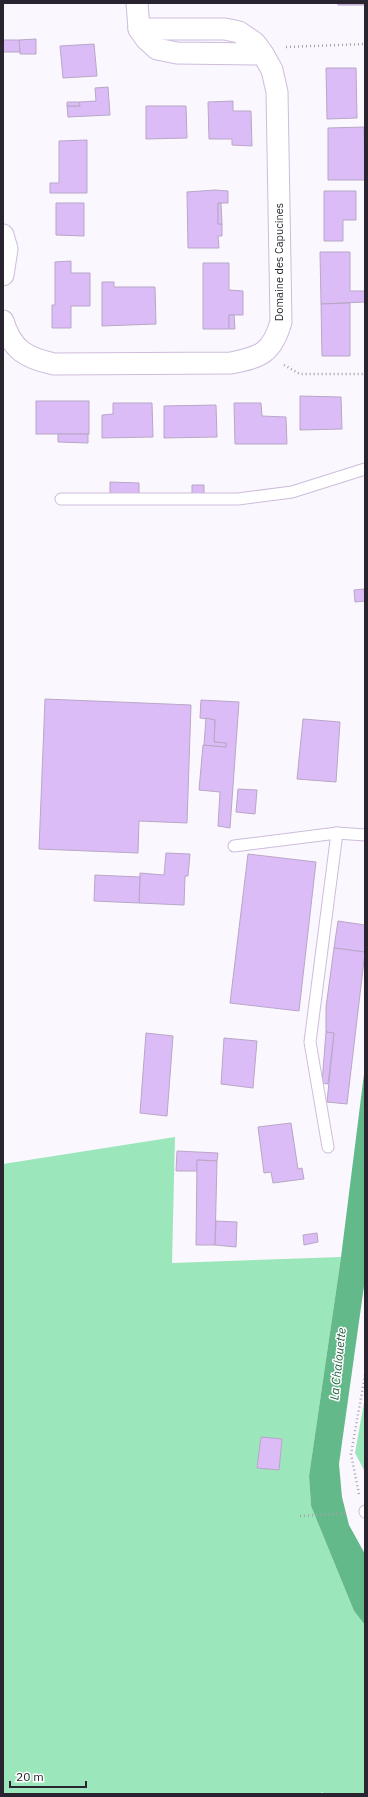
<svg xmlns="http://www.w3.org/2000/svg" width="368" height="1797" viewBox="0 0 368 1797" font-family="'IBM Plex Sans',sans-serif">
<rect width="100%" height="100%" fill="#fbf7fe"/>
<g fill="#9ce6bb">
<polygon points="175,1137 172,1263 341,1257 309,1476 311,1506 354,1611 365,1625 365,1794 323,1794 323,1792 318,1794 3,1794 3,1164"/>
<polygon points="365,1397 365,1472 355,1453"/>
</g>
<polygon fill="#64b98b" points="365,1066 365,1279 339,1464 342,1497 349,1525 365,1554 365,1625 354,1611 311,1506 309,1476 341,1257"/>
<g fill="#dcbcf6" stroke="#b8a7c7">
<rect x="338" y="3" width="27" height="2"/>
<polygon points="36,39 36,54 20,54 19,40"/>
<polygon points="3,40 19,40 20,52 3,52"/>
<polygon points="94,44 97,76 63,78 60,46"/>
<polygon points="326,68 356,68 357,118 327,119"/>
<polygon points="108,87 110,115 68,117 67,106 80,106 79,102 96,101 95,88"/>
<polygon points="233,101 233,111 251,111 252,146 232,145 232,139 209,139 208,102"/>
<polygon points="67,102 79,102 80,106 67,106"/>
<polygon points="146,106 186,106 187,138 146,139"/>
<polygon points="364,127 365,180 328,180 328,128"/>
<polygon points="87,140 87,193 50,193 50,183 59,183 59,141"/>
<polygon points="215,190 228,191 228,203 218,203 218,224 222,224 222,236 218,236 219,248 188,248 187,192"/>
<polygon points="324,191 356,191 356,220 343,220 343,241 324,241"/>
<polygon points="56,203 84,203 84,236 56,235"/>
<polygon points="218,203 221,203 222,224 218,224"/>
<polygon points="320,252 350,252 350,291 365,291 365,302 321,304"/>
<polygon points="71,261 71,273 90,273 90,306 71,306 71,328 52,328 52,305 55,305 55,262"/>
<polygon points="203,263 229,263 229,290 243,291 243,315 229,315 229,329 203,329"/>
<polygon points="102,282 114,282 114,287 155,287 156,324 102,326"/>
<polygon points="350,303 350,356 322,356 321,304"/>
<polygon points="229,315 234,315 235,329 229,329"/>
<polygon points="300,396 341,397 342,429 300,430"/>
<rect x="36" y="401" width="53" height="33"/>
<polygon points="113,403 152,403 153,437 102,438 102,415 113,414"/>
<polygon points="234,403 261,403 262,416 286,417 287,444 235,444"/>
<polygon points="216,405 217,437 164,438 164,406"/>
<polygon points="58,434 88,434 88,443 58,442"/>
<polygon points="110,482 139,483 139,495 110,494"/>
<polygon points="192,485 204,485 204,496 192,495"/>
<polygon points="364,589 365,601 355,602 354,590"/>
<polygon points="45,699 191,705 187,823 139,821 138,853 39,849"/>
<polygon points="201,700 239,702 230,828 218,826 220,792 199,790 203,745 226,747 226,743 214,742 215,720 200,718"/>
<polygon points="206,718 215,720 214,742 226,743 226,747 204,745"/>
<polygon points="303,719 340,722 336,782 297,779"/>
<polygon points="238,789 257,790 255,814 236,812"/>
<polygon points="166,853 190,854 188,876 185,876 184,905 139,903 140,873 164,875"/>
<polygon points="248,854 316,862 299,1011 230,1003"/>
<polygon points="95,875 140,877 139,903 94,901"/>
<polygon points="338,921 365,925 365,952 334,948"/>
<polygon points="334,948 365,952 347,1104 327,1102 334,1033 326,1032 326,1007"/>
<polygon points="326,1032 334,1033 328,1084 322,1083"/>
<polygon points="146,1033 173,1036 167,1116 140,1113"/>
<polygon points="224,1038 257,1041 253,1088 221,1084"/>
<polygon points="291,1123 298,1169 302,1168 304,1179 273,1183 271,1172 264,1173 258,1127"/>
<polygon points="177,1151 218,1153 217,1161 197,1160 197,1171 176,1171"/>
<polygon points="197,1160 217,1161 215,1245 196,1245"/>
<polygon points="216,1221 237,1222 236,1247 215,1245"/>
<polygon points="317,1233 318,1242 304,1245 303,1235"/>
<polygon points="261,1437 282,1439 279,1470 257,1468"/>
</g>
<g fill="none" stroke-linecap="round" stroke-linejoin="round">
<defs>
<g id="service">
<polyline points="61,499 238,499 292,492 365,469"/>
<polyline points="234,846 337,833 365,835"/>
<polyline points="328,1147 310,1042 337,833"/>
<polyline points="365,1511 365,1512"/>
</g>
<g id="minor">
<polyline points="137,3 139,29 146,39 157,49 177,53 263,54"/>
<polyline points="3,235 7,249 3,275"/>
<path d="M 3,321 C 12,350 26,358 54,364 L 231,363 C 261,357 272,353 281,322 L 277,92 L 272,70 L 263,54 L 255,43 L 239,32 L 225,29 L 139,29"/>
</g>
</defs>
<use href="#service" stroke="#cdbcdc" stroke-width="13"/>
<use href="#minor" stroke="#cdbcdc" stroke-width="23"/>
<g stroke="#a6a1aa" stroke-width="2.5" stroke-dasharray="1 3" stroke-linecap="butt">
<polyline points="286,47 365,44"/>
<polyline points="284,365 300,374 365,374"/>
<polyline points="359,1494 351,1454 365,1375"/>
<polyline points="300,1516 348,1513"/>
</g>
<use href="#service" stroke="#fff" stroke-width="11"/>
<use href="#minor" stroke="#fff" stroke-width="21"/>
</g>
<g text-anchor="middle" stroke-width="3" stroke-linejoin="round" paint-order="stroke">
<g font-size="11" fill="#2a2430" stroke="#fff">
<text transform="translate(279 262) rotate(-90)" y="4">Domaine des Capucines</text>
</g>
<g font-size="12" font-style="italic" fill="#226041" stroke="#fff">
<text transform="translate(338 1364) rotate(-84)" y="4">La Chalouette</text>
</g>
</g>
<rect width="368" height="1797" fill="none" stroke="#2a2430" stroke-width="8"/>
<path d="M10 1781v6h76v-6" fill="none" stroke="#2a2430" stroke-width="2"/>
<text x="16" y="1781" font-size="12" fill="#2a2430" stroke="#ffffff" stroke-width="3" paint-order="stroke">20 m</text>
</svg>
